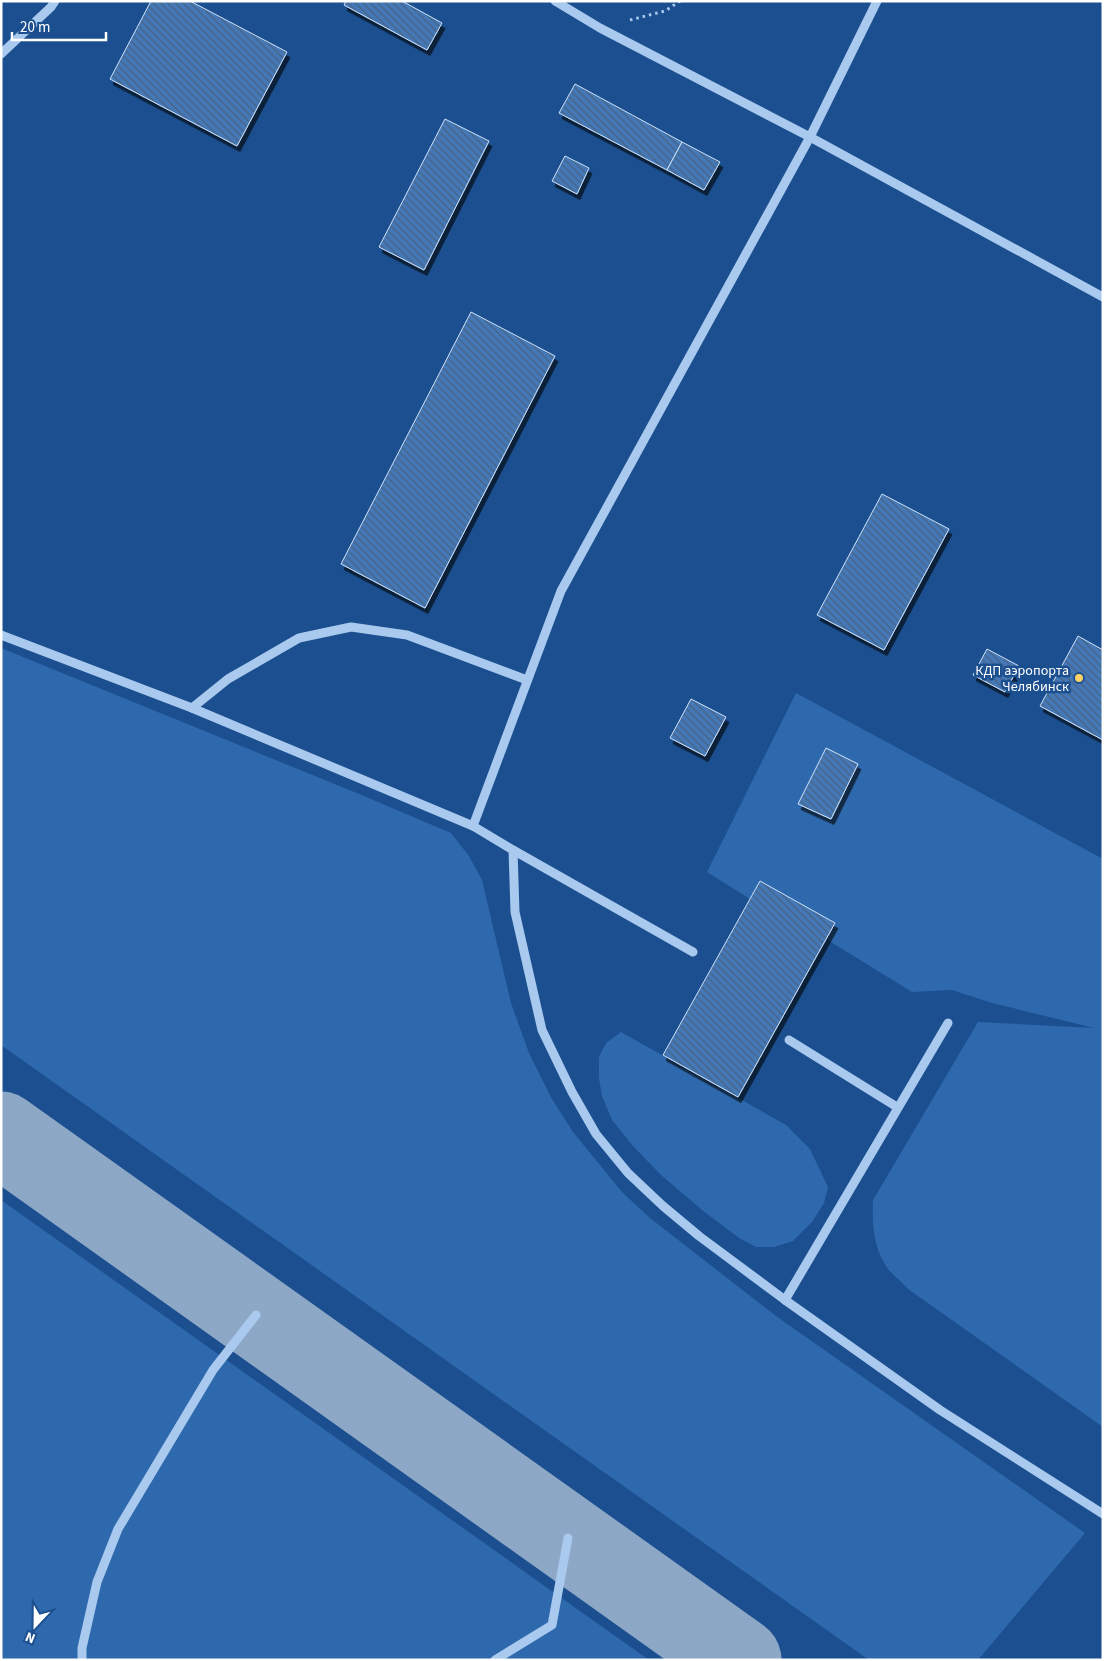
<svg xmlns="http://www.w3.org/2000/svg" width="1104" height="1661" viewBox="0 0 1104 1661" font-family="'Source Sans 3',sans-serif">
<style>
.grass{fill:#2e69ad}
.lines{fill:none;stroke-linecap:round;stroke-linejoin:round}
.taxiway{stroke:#8da7c7;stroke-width:85}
.building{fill:url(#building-back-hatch);stroke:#cfe3fa;filter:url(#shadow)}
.path{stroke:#a9c9ee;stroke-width:3;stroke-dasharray:2.5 4;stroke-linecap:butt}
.minor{stroke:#a9c9ee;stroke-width:9}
.poi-dot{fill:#ffd166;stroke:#1b4f8f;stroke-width:2}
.labels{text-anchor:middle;stroke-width:5;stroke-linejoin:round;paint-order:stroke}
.poi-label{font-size:14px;fill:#fff;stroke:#1b4f8f;text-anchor:end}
</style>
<defs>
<pattern id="building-back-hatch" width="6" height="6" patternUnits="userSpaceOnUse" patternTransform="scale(1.25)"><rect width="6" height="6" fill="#4478b7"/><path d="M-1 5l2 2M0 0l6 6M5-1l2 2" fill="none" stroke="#486282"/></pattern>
<filter id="shadow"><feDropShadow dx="3" dy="5.5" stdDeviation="0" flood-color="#0009"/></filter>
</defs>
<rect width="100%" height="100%" fill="#1b4f8f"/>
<g class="grass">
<polygon points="1,648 364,796 451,833 469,856 482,880 511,1003 529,1053 552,1099 573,1132 622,1192 650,1218 776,1316 1085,1533 978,1660 869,1660 1,1045"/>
<path d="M796,693L1103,859V1427L908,1289C902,1282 894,1276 888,1269C873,1248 872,1224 873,1200L978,1022L1094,1028L992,1003L952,990L912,992L826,939L834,923L760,882L750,899L707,872Z"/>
<polygon points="621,1032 786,1125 810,1149 828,1187 824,1203 812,1222 793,1241 774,1247 756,1247 739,1238 702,1210 661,1175 633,1146 612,1120 602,1096 599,1078 599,1057 606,1043"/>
<polygon points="1,1200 649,1660 1,1660"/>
</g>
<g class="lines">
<polyline class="taxiway" points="1,1134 739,1660"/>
</g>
<g class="building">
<polygon points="151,1 190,1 287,52 237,146 110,79"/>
<polygon points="346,1 402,1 442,23 427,50 344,5"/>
<polygon points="575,84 682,142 667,170 559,113"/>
<polygon points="445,119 489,141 424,270 379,247"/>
<polygon points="682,142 720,162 704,190 667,170"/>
<polygon points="565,156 589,168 577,194 552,181"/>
<polygon points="471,312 555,356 425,608 341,564"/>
<polygon points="882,494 949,529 884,650 817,615"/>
<polygon points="1078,636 1103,650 1103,740 1040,706"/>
<polygon points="987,649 1019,666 1005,692 973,675"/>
<polygon points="691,699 726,717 705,756 670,738"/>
<polygon points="826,748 858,764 831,819 798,804"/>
<polygon points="760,881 835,923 738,1097 663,1055"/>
</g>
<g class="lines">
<polyline class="path" points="630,20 665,11 680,1"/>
<g class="minor">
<polyline points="555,1 600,28 810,137 1103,297"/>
<polyline points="1,54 51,7 55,1"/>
<polyline points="1,635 192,708 473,826 513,850 515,912 542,1030 572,1092 596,1134 628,1173 663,1206 699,1236 785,1300 940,1410 1103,1514"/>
<polyline points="192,708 228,679 299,638 351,627 407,635 527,680"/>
<polyline points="473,826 561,591 810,137 877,1"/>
<polyline points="513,850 693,952"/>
<polyline points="789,1040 897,1107"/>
<polyline points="785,1300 948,1023"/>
<polyline points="82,1660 82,1648 97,1582 118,1529 213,1370 256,1315"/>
<polyline points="495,1660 552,1625 568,1538"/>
</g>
</g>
<circle class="poi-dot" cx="1079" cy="678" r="5"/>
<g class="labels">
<g class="poi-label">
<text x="1069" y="675">КДП аэропорта<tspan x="1069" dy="16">Челябинск</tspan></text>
</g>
</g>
<rect width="1104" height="1661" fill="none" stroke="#ffffff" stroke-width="5"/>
<g transform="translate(35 1626) rotate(202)" stroke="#1b4f8f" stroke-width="4" paint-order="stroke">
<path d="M0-4L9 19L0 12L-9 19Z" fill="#ffffff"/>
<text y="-8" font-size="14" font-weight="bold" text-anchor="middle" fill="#ffffff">N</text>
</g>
<path d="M12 32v8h94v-8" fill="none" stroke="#ffffff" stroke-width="2.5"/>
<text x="20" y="32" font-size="15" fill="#ffffff" stroke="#1b4f8f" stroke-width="4" paint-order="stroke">20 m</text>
</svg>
